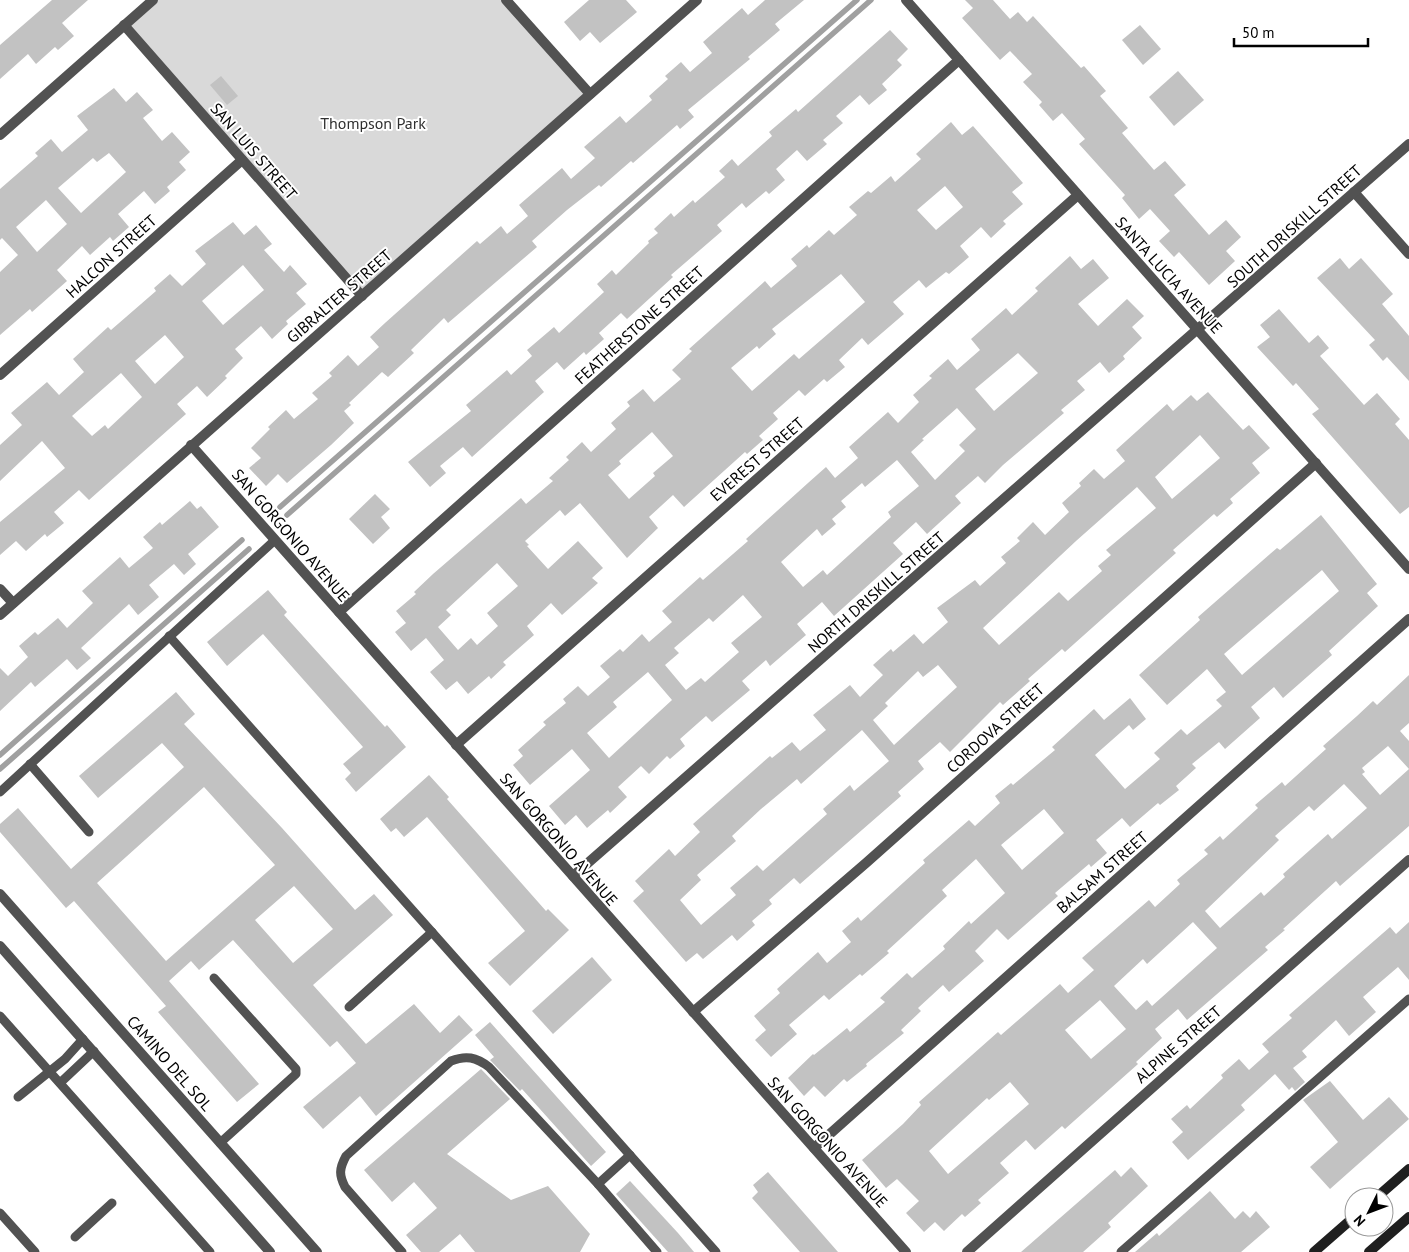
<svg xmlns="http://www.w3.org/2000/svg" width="1409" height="1252" viewBox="0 0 1409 1252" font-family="'PT Sans',sans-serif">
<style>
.green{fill:#d9d9d9}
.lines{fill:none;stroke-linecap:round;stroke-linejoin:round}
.stream{stroke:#a0a0a0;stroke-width:5.5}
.building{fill:#c2c2c2;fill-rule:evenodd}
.service{stroke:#525252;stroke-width:9}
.minor{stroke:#525252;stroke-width:10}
.tertiary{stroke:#525252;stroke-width:10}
.secondary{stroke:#1f1f1f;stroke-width:10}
.labels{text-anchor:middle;stroke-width:4;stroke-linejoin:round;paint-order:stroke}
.park-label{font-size:16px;fill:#303030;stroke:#fff}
.street-label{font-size:16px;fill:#000;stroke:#fff}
</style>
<rect width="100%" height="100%" fill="#fff"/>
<polygon class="green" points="153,0 506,0 590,94 362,296 124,25"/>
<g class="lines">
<g class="stream">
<polyline points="280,507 857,0"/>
<polyline points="287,515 871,0"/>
<polyline points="0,755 242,540"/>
<polyline points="0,769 249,549"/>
</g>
</g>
<g class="building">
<polygon points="52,0 88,0 62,23 74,36 58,50 55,47 36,64 28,54 0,79 0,45"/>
<polygon points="589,0 626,0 637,12 600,43 590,32 580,41 564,22"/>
<polygon points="765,0 804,0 775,24 780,30 748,57 750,59 688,110 694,117 680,129 677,125 633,163 631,161 601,187 599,185 567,210 532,241 537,247 448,323 444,318 411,350 414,353 388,377 382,372 349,403 351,405 344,411 354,423 331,445 287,483 278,474 266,486 249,468 261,458 251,448 270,429 268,427 286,410 294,419 318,399 312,393 332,376 329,373 348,355 358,366 379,347 370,337 385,323 477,241 480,244 501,226 507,234 528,216 519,205 562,168 571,179 595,158 584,147 620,116 626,123 652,100 649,96 668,79 665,76 681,62 690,72 712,53 703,42 742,8 748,15"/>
<polygon points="965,0 993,0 1010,19 1018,12 1027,22 1033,16 1081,68 1084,66 1106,91 1100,96 1128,128 1122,133 1154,170 1165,161 1186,185 1174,195 1209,235 1226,220 1241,237 1226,251 1235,261 1209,285 1179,252 1174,257 1159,241 1170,231 1150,209 1139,219 1122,198 1125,195 1079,144 1085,139 1062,113 1053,121 1039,105 1042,102 1023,82 1032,74 1010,51 1000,60 962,18 973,8"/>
<polygon points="1140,25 1161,49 1143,65 1122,40"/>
<polygon points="890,30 908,49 897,60 902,65 882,84 887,90 869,105 860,95 836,116 843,123 823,140 827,144 807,161 797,150 776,169 785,180 769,194 766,191 746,208 742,203 717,225 722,231 671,275 673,277 627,319 621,313 599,333 604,339 586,355 584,352 564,370 557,362 535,381 544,392 472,457 463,447 440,466 446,473 430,487 408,462 471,411 466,405 507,370 511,375 532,356 527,350 554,327 559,333 604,292 597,284 612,270 616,275 649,243 648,241 658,233 654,229 671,213 674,217 693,200 695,203 725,177 719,171 732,159 738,166 772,136 769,132 796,109 798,112"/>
<polygon points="1178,71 1204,100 1174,126 1149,97"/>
<polygon points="221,76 238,96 227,105 210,85"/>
<path d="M114,88L126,102L137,92L153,110L143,118L162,141L172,132L190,152L179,162L186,170L167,187L170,191L155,204L144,191L118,214L129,227L113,241L110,237L90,255L82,246L57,270L67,281L32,312L30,309L0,335V272L18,255L2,238L0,240V189L38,156L35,153L51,139L62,152L88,130L77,116ZM109,153L126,172L81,213L58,188L93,158L97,162ZM46,200L67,224L37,252L16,227Z"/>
<path d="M951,122L962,135L973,126L1023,183L1012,192L1023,204L1003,221L1006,224L991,238L981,227L960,246L969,257L949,274L946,272L926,288L919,280L893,302L904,314L868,345L862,338L839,360L845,367L827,382L824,379L805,396L799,390L773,413L778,419L759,436L763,440L747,454L745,452L684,507L673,495L649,517L658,528L627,558L580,503L565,516L560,510L525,541L529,545L527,546L548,569L578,541L603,568L592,578L598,583L562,615L551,603L527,626L534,635L503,662L506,665L491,679L489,676L468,694L457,681L446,690L430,672L444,660L426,638L411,651L395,632L406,623L396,611L416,594L414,592L433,574L521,498L526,504L553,481L549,478L569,460L566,457L582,442L591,452L616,429L611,423L630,406L627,402L643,389L654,402L681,379L672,370L692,351L689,349L765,281L771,288L797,266L791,259L807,245L809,248L829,230L834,235L857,215L849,207L868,191L871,193L891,176L895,182L921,159L916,154ZM945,186L963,207L936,230L917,210ZM841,274L865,302L799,359L794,354L752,391L731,368L757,346L759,349L776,334L772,329ZM652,432L673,456L653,473L655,476L629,499L608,475L621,464L619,461ZM497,563L518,586L487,613L498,626L477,645L471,638L458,650L438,627L451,615L446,610Z"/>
<path d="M233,222L244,235L256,225L272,244L264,250L284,272L290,265L307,284L296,293L306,304L286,321L288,324L272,339L261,326L235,349L243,358L225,376L227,378L207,397L197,386L177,404L186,414L89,500L79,490L54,512L64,523L47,537L45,534L26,551L16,541L0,555V522L65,468L42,441L0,481V445L22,425L11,413L47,382L59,395L84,372L73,359L108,327L111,330L156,291L154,288L170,274L182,286L206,264L195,251ZM243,265L264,290L223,325L202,301ZM165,335L184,357L155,384L135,361ZM121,373L142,397L108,429L105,425L92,436L72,416Z"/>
<path d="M1070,256L1081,269L1093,259L1109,278L1078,304L1098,326L1127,299L1144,316L1132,327L1142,338L1123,356L1125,359L1109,373L1100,362L1077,381L1085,390L1061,410L1064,413L1003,465L985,483L978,476L955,496L961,503L927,534L916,522L893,543L903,554L834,616L822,602L797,624L806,635L770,666L766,660L742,681L750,690L712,722L706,716L680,739L685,746L670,759L667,756L649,774L641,766L618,787L627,797L610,813L608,810L587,828L576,815L565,825L549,806L590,770L572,749L530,785L513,765L523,756L518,750L546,725L543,722L566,703L563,699L578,686L588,696L610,677L600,666L620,649L623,652L642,634L649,642L672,622L662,611L700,577L703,580L748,541L746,539L808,483L826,467L835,478L858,458L849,447L888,412L898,423L919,402L913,395L932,378L929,376L948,359L957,370L980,350L971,339L1006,308L1012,315L1038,291L1035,288ZM1018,353L1038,373L994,411L975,389ZM957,408L976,429L959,445L965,451L935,480L911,452L924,440L922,439ZM897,460L919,486L888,512L891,517L827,575L823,570L803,587L781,562L817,529L822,536L836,524L832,519L846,507L841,501L862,483L865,487ZM743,595L762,617L731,643L739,652L705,682L701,678L686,690L665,665L679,653L674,648L709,618L713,622ZM648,672L672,700L609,758L587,733L617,707L613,702Z"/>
<polygon points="1340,258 1349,269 1361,258 1393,294 1382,304 1409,336 1409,381 1387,357 1383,361 1369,345 1375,340 1317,278"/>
<polygon points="1279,309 1309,343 1318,335 1329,348 1320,356 1364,405 1377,393 1400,419 1395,424 1409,440 1409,507 1400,514 1312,414 1319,409 1296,383 1293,386 1257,347 1270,337 1260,325"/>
<path d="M1208,392L1243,430L1249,425L1270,448L1252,463L1260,473L1230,499L1233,503L1217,517L1214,514L1173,550L1176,553L1065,652L1062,649L1028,679L1030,681L1003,705L1000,702L950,752L940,742L918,761L924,769L898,792L901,796L800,884L794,878L769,900L772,904L752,921L755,925L737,941L732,935L703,959L697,953L686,962L633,901L644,891L635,881L669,849L675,856L700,832L693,824L770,756L772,758L792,742L800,751L826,730L813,715L850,685L860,697L883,675L873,665L891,649L893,652L914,634L923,644L948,622L937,608L975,580L980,586L1006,563L1001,557L1020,541L1017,538L1033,522L1045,535L1069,512L1062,503L1081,486L1079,483L1094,469L1104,479L1125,461L1116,450L1167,404L1173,411L1191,395L1197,401ZM1200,435L1220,458L1172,499L1155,477ZM1137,487L1156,508L1106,550L1111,555L1098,566L1102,571L1068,601L1059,592L999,645L983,628L1076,541ZM938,665L957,687L894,745L873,720L888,706L885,703L918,671L923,677ZM862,730L889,761L854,791L850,785L823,809L827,814L763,871L757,865L730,888L736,895L701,925L680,900L701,880L697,875L736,841L732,836L761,809L797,779L801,784Z"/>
<polygon points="375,494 390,509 381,517 390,528 373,544 349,519"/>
<polygon points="190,501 197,509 201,506 219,527 188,554 196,564 184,575 174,564 149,585 159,597 138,615 129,604 81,648 91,658 77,670 67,659 35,687 31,682 0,711 0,668 8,676 28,657 19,646 35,632 38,635 58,618 67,628 93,603 82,591 120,557 129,568 153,548 143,537 160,522 162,525"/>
<path d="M1321,515L1377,584L1367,593L1378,606L1329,651L1332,655L1283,698L1274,687L1251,707L1260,718L1225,749L1219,742L1192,764L1196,768L1176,786L1179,790L1160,805L1158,803L1130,827L1122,818L1096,840L1107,853L1091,867L1089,864L1055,893L1058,896L1008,940L997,929L975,951L984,961L949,992L943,985L918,1008L921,1011L901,1030L904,1033L866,1064L867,1066L847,1082L844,1079L825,1097L814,1086L804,1096L788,1078L813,1054L814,1055L847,1028L850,1032L885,1002L880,998L907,973L912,978L945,949L943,946L969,921L971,924L1005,893L976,859L942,890L947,896L887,951L889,953L862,976L860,974L829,1000L824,995L789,1025L797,1034L771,1057L755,1040L766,1030L754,1016L780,993L777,989L818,952L827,963L851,942L842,931L858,917L861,921L925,863L923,860L969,820L975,826L1000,803L995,796L1011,783L1013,785L1055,750L1052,747L1094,709L1104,720L1130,698L1146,719L1133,730L1129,725L1095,755L1125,789L1160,759L1154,753L1181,729L1187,735L1222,706L1216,700L1226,692L1207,669L1167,705L1139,675L1200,620L1198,617L1277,548L1280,550ZM1322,570L1339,591L1242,675L1224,654ZM1044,809L1064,833L1022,870L1001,845Z"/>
<polygon points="268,590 287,612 284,615 385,727 387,725 406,747 356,792 345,779 351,773 343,764 363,747 263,634 227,666 207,642"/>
<path d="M1409,675V723L1400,731L1409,741V769L1388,746L1362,768L1365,772L1362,774L1380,795L1409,769V826L1340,886L1336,881L1283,929L1285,930L1265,947L1268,950L1187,1020L1178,1009L1155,1029L1162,1038L1136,1062L1138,1064L1065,1129L1062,1126L1035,1150L1026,1140L1000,1163L1009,1173L978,1200L981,1203L965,1217L962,1214L944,1231L935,1222L924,1232L906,1213L919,1201L897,1179L886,1188L862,1160L903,1124L921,1105L919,1102L998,1032L1001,1035L1060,984L1068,993L1094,970L1082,958L1149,900L1155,907L1180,884L1177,880L1208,854L1204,850L1220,836L1223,840L1258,808L1255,805L1282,782L1285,786L1326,749L1323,746L1357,716L1373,701L1377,705ZM1344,784L1367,808L1332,839L1328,834L1283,874L1285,877L1264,896L1261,892L1220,928L1205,911L1279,840L1275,836L1309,806L1314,811ZM1193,922L1217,948L1152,1006L1147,1000L1136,1010L1114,986L1143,959L1147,964ZM1100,1000L1126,1029L1091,1059L1065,1030ZM1010,1082L1029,1104L948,1174L929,1151L987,1098L989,1100Z"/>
<path d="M176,692L195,714L184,724L282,828L355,910L374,894L393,915L313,985L366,1044L414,1004L440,1033L459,1015L473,1030L376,1116L360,1096L323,1129L303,1107L356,1063L337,1041L330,1047L233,940L199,970L191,961L169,981L259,1084L237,1102L158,1012L166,1006L74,901L66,908L0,832V824L18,808L71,869L184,767L162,743L98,798L79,776ZM204,787L275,865L166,961L97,883ZM294,886L333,929L293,963L255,920Z"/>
<polygon points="429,775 449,797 447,799 546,911 548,909 569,930 510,986 488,963 525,931 427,817 404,837 396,828 391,832 380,819"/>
<polygon points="1409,922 1409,980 1398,967 1363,997 1376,1012 1349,1036 1336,1020 1302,1051 1307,1057 1293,1068 1305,1082 1295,1091 1292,1087 1289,1090 1275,1074 1241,1105 1245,1110 1188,1160 1172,1142 1183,1132 1171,1119 1187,1105 1190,1109 1223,1078 1221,1075 1239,1059 1249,1070 1269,1052 1262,1044 1292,1018 1289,1015 1390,927 1396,934"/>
<polygon points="592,957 612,980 553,1034 532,1011"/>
<polygon points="490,1022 606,1152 591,1166 522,1089 520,1091 490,1060 494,1057 475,1035"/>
<polygon points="481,1069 510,1099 447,1154 511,1200 548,1186 590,1234 580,1252 475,1252 460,1234 439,1252 421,1252 406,1235 437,1208 414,1182 392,1202 364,1170"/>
<polygon points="1330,1081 1363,1120 1389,1097 1409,1119 1330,1189 1310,1167 1338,1142 1303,1100"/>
<polygon points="1131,1167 1148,1186 1108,1223 1111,1227 1083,1252 1021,1252 1115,1170 1121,1177"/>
<polygon points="768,1172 838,1252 800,1252 752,1198 758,1192 753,1185"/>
<polygon points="630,1181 678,1233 694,1252 668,1252 616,1194"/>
<polygon points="1210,1191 1235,1219 1243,1211 1250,1218 1256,1211 1270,1227 1241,1252 1135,1252 1157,1233 1159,1236"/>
</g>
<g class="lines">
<g class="service">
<polyline points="169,636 716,1252"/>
<polyline points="30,764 89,832"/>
<polyline points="0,792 275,540"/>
<polyline points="214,978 296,1069 296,1074 220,1143"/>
<polyline points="349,1007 432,932"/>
<polyline points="0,1016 210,1252"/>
<polyline points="60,1083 94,1051"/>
<polyline points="18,1097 65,1059 83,1039"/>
<polyline points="598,1184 630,1155"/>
<polyline points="0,1213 35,1252"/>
<polyline points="75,1237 112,1203"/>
<path d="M402,1252L345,1187C339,1175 339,1169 346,1156L451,1061C466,1055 476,1057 489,1067L598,1184L657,1252"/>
<polyline points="1121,1252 1409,999"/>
</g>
<g class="minor">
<polyline points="506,0 590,94"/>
<polyline points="906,0 1409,569"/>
<polyline points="124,25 362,296"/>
<polyline points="0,135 153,0"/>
<polyline points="1354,192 1409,254"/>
<polyline points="0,375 242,160"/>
<polyline points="191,445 906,1252"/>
<polyline points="0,589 13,603"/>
<polyline points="339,612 959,60"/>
<polyline points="0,615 697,0"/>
<polyline points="456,745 1078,195"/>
<polyline points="573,876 1409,144"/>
<polyline points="693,1012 866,863 1316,463"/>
<polyline points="814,1148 1409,619"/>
<polyline points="967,1252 1409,860"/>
</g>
<g class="tertiary">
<polyline points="0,894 317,1252"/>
<polyline points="0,946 270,1252"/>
</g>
<g class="secondary">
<polyline points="1377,1197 1409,1169"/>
<polyline points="1314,1252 1354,1217"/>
<polyline points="1369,1252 1409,1217"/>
</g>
</g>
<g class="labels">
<g class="park-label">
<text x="373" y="129">Thompson Park</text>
</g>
<g class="street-label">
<text transform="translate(254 151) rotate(49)" y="6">SAN LUIS STREET</text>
<text transform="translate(1294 226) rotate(-42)" y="6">SOUTH DRISKILL STREET</text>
<text transform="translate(111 256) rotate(-42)" y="6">HALCON STREET</text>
<text transform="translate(1169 275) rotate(48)" y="6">SANTA LUCIA AVENUE</text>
<text transform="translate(339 296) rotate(-41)" y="6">GIBRALTER STREET</text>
<text transform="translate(639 325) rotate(-42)" y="6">FEATHERSTONE STREET</text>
<text transform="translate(757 459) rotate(-41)" y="6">EVEREST STREET</text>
<text transform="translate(291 535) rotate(49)" y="6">SAN GORGONIO AVENUE</text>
<text transform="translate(876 592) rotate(-41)" y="6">NORTH DRISKILL STREET</text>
<text transform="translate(995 728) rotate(-42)" y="6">CORDOVA STREET</text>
<text transform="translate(559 839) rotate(49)" y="6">SAN GORGONIO AVENUE</text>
<text transform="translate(1102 872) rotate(-41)" y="6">BALSAM STREET</text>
<text transform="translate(1178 1044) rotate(-41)" y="6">ALPINE STREET</text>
<text transform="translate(170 1063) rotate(49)" y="6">CAMINO DEL SOL</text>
<text transform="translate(828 1142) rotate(48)" y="6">SAN GORGONIO AVENUE</text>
</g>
</g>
<g transform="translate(1369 1212) rotate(228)"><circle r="24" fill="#ffffff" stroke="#999999"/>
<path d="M0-4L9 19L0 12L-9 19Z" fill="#000000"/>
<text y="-8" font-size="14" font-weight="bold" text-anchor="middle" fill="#000000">N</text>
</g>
<path d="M1234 38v8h134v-8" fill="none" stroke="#000000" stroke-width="2.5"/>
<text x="1242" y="38" font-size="15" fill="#000000" stroke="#ffffff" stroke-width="4" paint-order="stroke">50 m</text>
</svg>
